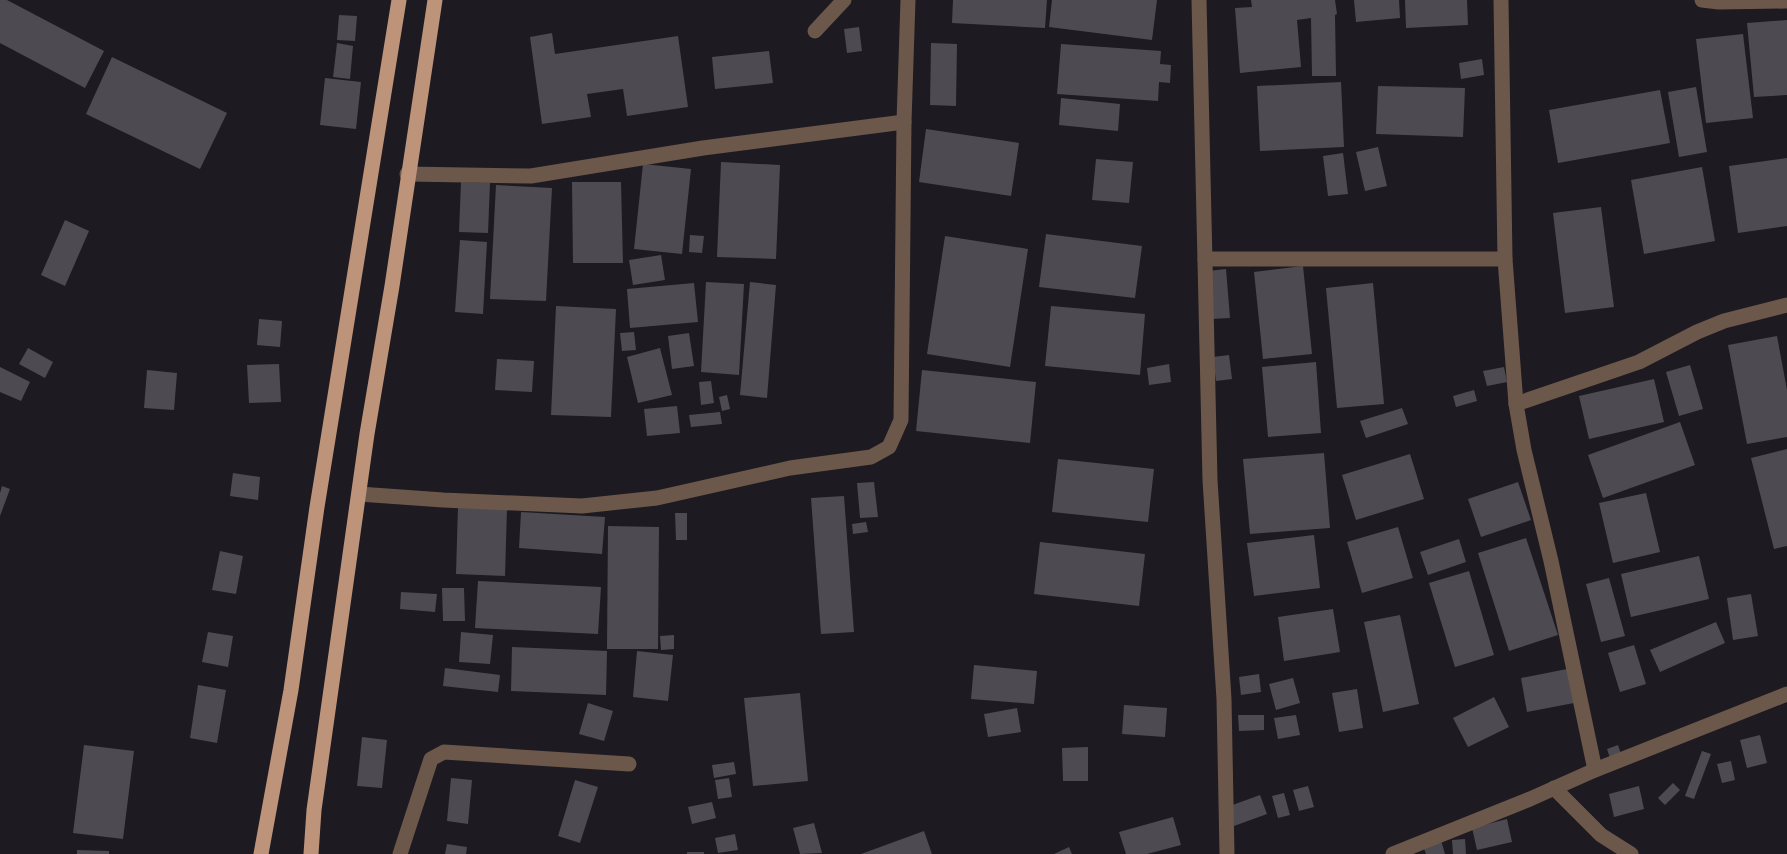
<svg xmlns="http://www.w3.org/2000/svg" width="1787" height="854" viewBox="0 0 1787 854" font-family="'Alegreya Sans',sans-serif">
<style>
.building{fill:#4e4a52}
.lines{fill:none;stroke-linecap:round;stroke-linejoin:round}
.minor{stroke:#6c574b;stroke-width:15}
.major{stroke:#bd947a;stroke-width:15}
</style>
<rect width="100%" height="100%" fill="#1d1a21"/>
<g class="building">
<polygon points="0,0 7,0 104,51 85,88 0,43"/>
<polygon points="953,0 1047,0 1045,28 952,23"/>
<polygon points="1052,0 1157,0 1152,40 1049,27"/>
<polygon points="1251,0 1335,0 1337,14 1335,15 1336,76 1312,76 1311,18 1297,20 1301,67 1240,73 1235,8 1252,7"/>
<polygon points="1354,0 1399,0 1400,18 1356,22"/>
<polygon points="1405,0 1467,0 1468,25 1406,28"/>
<polygon points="339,15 357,16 355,41 337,40"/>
<polygon points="1787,20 1787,95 1754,97 1747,23"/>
<polygon points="859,27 862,51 847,53 844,29"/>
<polygon points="552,33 555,54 678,36 688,107 627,116 623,89 587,94 591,117 542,124 530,37"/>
<polygon points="1743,34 1753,118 1706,123 1696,39"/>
<polygon points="337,43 353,46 350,79 333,77"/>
<polygon points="931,43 957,44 956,106 930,105"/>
<polygon points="1061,44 1161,51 1160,64 1171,65 1170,83 1159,82 1158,101 1057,94"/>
<polygon points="769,51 773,83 715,89 712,57"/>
<polygon points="112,57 227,113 200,169 86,114"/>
<polygon points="1482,59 1484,75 1461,79 1459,63"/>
<polygon points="325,78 361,82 356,129 320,125"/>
<polygon points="1341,82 1344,147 1260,151 1257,86"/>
<polygon points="1378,86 1465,88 1463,137 1376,134"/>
<polygon points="1696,87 1707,152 1679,157 1668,92"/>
<polygon points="1660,90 1670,143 1558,163 1549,110"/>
<polygon points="1061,98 1120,104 1118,131 1059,125"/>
<polygon points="926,129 1019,143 1011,196 919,182"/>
<polygon points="1378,147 1387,186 1365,191 1356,152"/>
<polygon points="1343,153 1348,194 1328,196 1323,156"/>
<polygon points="1787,158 1787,226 1738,233 1729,166"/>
<polygon points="1096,159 1133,162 1129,203 1092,200"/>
<polygon points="721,162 780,165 776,259 717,257"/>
<polygon points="643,164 691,169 682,254 634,249"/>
<polygon points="1702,167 1715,241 1644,254 1631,180"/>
<polygon points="461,182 490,183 488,233 459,232"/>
<polygon points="572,182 621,182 623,263 573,263"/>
<polygon points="496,185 552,188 546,301 490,299"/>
<polygon points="1601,207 1614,307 1565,313 1553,213"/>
<polygon points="65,220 89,231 65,286 41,275"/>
<polygon points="1046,234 1142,246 1135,298 1039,287"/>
<polygon points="690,235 704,236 702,253 689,252"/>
<polygon points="945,236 1028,249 1010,367 927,354"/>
<polygon points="460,240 487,242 483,314 455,312"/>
<polygon points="661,255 665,280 633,285 629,260"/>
<polygon points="1303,266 1312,354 1263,359 1254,272"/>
<polygon points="1226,269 1230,318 1211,319 1208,271"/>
<polygon points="706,282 744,284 739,375 701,372"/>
<polygon points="750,282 776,285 767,398 740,395"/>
<polygon points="694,283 698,322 630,328 627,289"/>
<polygon points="1373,283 1384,404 1337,408 1326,288"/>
<polygon points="556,306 616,309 611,417 551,415"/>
<polygon points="1051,306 1145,314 1140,375 1045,366"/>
<polygon points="259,319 282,321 280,347 257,345"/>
<polygon points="634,332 636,350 622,351 620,333"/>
<polygon points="689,333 694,366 672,369 668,336"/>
<polygon points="1777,336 1787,390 1787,437 1747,444 1728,345"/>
<polygon points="28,348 53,362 45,378 19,364"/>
<polygon points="660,348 672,395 638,403 627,357"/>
<polygon points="1229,355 1232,379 1216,381 1213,357"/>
<polygon points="497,359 534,361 532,392 495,390"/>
<polygon points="1316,362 1321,433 1268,437 1262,367"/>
<polygon points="279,364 281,402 249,403 247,365"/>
<polygon points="1169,364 1171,382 1149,385 1147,368"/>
<polygon points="1690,365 1703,409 1679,416 1666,372"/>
<polygon points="0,367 30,382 21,401 0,392"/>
<polygon points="1504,367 1507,382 1487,386 1483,371"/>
<polygon points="147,370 177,373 174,410 144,408"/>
<polygon points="922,370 1036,382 1030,443 916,431"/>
<polygon points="1654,379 1664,422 1589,439 1579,396"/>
<polygon points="711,381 714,403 701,405 699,382"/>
<polygon points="1474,390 1477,401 1456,407 1453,396"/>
<polygon points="727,395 730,409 722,411 719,397"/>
<polygon points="677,406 680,433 647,436 644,409"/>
<polygon points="1402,408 1408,424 1366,438 1360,421"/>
<polygon points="720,412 722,424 691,427 689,415"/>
<polygon points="1680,422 1695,465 1603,498 1588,455"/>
<polygon points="1787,449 1787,546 1774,549 1751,458"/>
<polygon points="1324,453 1330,528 1250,534 1243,459"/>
<polygon points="1410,454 1424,499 1356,520 1342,475"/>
<polygon points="1058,459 1154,469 1148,522 1052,512"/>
<polygon points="233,473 260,477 258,500 230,496"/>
<polygon points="874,482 878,517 860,518 857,483"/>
<polygon points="1518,482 1531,520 1481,537 1468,499"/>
<polygon points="2,486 10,489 0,516 0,493"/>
<polygon points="1646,493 1660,552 1613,563 1599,503"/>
<polygon points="844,496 854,632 821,634 811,498"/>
<polygon points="458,506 507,508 505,576 456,574"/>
<polygon points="521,512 605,517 602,554 519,548"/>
<polygon points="675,513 687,513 687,540 676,540"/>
<polygon points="866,522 868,532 853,534 852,524"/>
<polygon points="608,526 659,527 658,649 607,649"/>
<polygon points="1398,527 1413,578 1362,593 1347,542"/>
<polygon points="1314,535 1320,588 1254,596 1247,543"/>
<polygon points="1526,538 1558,635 1509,651 1478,553"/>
<polygon points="1459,539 1466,562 1428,575 1420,552"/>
<polygon points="1040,542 1145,554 1139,606 1034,594"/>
<polygon points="220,551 243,556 236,594 212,590"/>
<polygon points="1699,556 1709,599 1631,617 1621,574"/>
<polygon points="1469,571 1494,655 1455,667 1429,583"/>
<polygon points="1609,578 1625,636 1601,642 1586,584"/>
<polygon points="478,581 601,587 598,634 475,628"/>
<polygon points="442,588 464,588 465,621 443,621"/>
<polygon points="401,592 437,594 435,612 400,609"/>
<polygon points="1751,594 1758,636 1733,640 1727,598"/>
<polygon points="1333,609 1340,652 1284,661 1278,617"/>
<polygon points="1400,615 1419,704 1383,712 1364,622"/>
<polygon points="1716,622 1725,643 1660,672 1650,650"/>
<polygon points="208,632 233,636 228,667 202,662"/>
<polygon points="461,632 493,635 490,664 459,662"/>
<polygon points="674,635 674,649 661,650 660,636"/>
<polygon points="1634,645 1646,684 1620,692 1608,653"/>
<polygon points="512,647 607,651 606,695 511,691"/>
<polygon points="637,651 673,655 668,701 633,697"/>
<polygon points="974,665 1037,671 1034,704 971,699"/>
<polygon points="445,668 500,675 498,692 443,686"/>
<polygon points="1567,669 1574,703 1527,712 1521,678"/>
<polygon points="1259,674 1261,692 1241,695 1239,677"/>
<polygon points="1293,678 1300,703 1276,710 1269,684"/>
<polygon points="198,685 226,690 217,743 190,738"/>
<polygon points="1357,689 1363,728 1339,732 1332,693"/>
<polygon points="800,693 808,781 753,786 744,698"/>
<polygon points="1494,697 1509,727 1468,747 1453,718"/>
<polygon points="588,703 613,711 604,741 579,734"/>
<polygon points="1124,705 1167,708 1165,737 1122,734"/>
<polygon points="1017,708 1021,732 988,737 984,714"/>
<polygon points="1238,715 1264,715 1264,730 1239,731"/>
<polygon points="1296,715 1300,735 1278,739 1274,718"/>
<polygon points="1760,735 1767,763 1747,768 1740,740"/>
<polygon points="362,737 387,740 382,788 357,786"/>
<polygon points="84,745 134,751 123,839 73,833"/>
<polygon points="1618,745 1621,754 1610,758 1607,749"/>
<polygon points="1088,747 1088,781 1063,781 1062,748"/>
<polygon points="1702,751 1711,754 1694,799 1685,796"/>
<polygon points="1731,761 1735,780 1722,783 1717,764"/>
<polygon points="734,762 736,774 714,778 712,765"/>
<polygon points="451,778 472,780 468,824 447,821"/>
<polygon points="729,778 732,797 718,799 715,780"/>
<polygon points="575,780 598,787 580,843 558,836"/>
<polygon points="1673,783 1680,790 1665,805 1658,798"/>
<polygon points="1308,786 1314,807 1299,811 1293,790"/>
<polygon points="1639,786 1644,809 1614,817 1609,794"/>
<polygon points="1284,793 1290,815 1278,818 1272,796"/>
<polygon points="1260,795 1267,814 1234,826 1227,807"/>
<polygon points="712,802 716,818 692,824 688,807"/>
<polygon points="1173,817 1181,845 1147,854 1126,854 1119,832"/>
<polygon points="1507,819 1512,842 1477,850 1472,828"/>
<polygon points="814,823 822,853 800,854 793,828"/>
<polygon points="924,831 932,854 861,854"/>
<polygon points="735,834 738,850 718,853 715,838"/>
<polygon points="1465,839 1466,854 1453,854 1452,840"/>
<polygon points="1441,840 1445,854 1426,854 1423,846"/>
<polygon points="447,844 467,847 466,854 445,854"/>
<polygon points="1069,847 1072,854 1054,854"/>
<polygon points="77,850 109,851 109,854 77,854"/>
<rect x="687" y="852" width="17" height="2"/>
</g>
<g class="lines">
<g class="minor">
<polyline points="1199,0 1210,480 1224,699 1227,854"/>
<polyline points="1501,0 1505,259 1516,404 1524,450 1551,561 1595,770"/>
<polyline points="1702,0 1719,2 1787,1"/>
<polyline points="815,31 844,0"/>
<polyline points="407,174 531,176 703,148 904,122"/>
<polyline points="1205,259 1505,259"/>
<polyline points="1516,404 1639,362 1697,332 1724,321 1787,305"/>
<polyline points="359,494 443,500 582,506 657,498 790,468 871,457 889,447 901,420 904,122 908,0"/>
<polyline points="1554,788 1601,835 1631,854"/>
<polyline points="400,854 431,759 444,752 629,764"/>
<polyline points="1393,854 1530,799 1595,770 1787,694"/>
</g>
<g class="major">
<polyline points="261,854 291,690 317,507 399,0"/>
<polyline points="311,854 314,810 367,434 392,286 435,0"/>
</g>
</g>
</svg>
